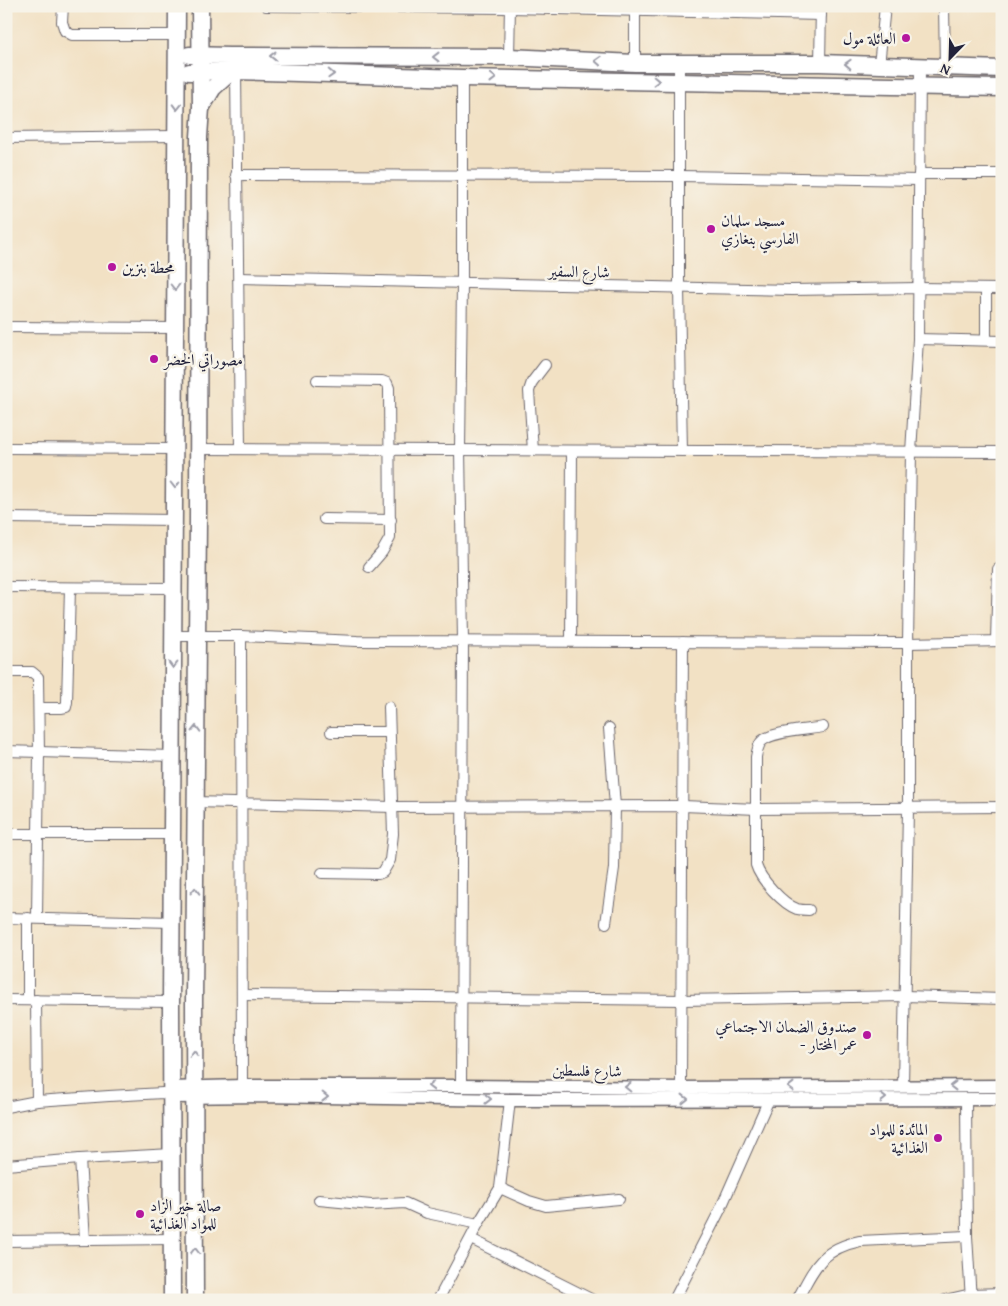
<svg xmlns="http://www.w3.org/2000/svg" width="1008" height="1306" viewBox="0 0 1008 1306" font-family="'Gentium Book Plus',Amiri,serif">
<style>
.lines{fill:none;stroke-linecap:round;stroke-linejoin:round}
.minor-casing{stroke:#6b656b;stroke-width:12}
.tertiary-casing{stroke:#6b656b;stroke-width:15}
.primary-casing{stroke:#6b656b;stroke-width:19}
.minor{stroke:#fff;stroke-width:10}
.tertiary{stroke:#fff;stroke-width:12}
.primary{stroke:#fff;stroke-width:16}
.oneway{stroke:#9c9ca7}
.poi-dot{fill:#b5179e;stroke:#f7f3e8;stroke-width:2}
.labels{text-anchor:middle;stroke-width:5;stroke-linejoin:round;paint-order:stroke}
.poi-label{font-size:16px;fill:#22223b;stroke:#f7f3e8;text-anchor:start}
.street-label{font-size:16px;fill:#22223b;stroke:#f7f3e8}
</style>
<rect width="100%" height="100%" fill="#f7f3e8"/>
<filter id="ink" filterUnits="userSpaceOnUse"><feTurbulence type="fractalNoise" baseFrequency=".02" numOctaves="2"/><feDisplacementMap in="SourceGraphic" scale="10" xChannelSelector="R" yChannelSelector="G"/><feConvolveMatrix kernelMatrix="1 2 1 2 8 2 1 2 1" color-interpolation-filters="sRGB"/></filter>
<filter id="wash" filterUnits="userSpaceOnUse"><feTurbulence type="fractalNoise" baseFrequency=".0096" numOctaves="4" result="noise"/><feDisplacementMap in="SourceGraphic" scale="20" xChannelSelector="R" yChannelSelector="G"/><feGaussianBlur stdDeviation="1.12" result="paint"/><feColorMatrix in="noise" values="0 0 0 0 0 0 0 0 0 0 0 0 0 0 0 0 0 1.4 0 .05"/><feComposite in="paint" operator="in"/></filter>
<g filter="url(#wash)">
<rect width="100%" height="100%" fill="#f2e1c4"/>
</g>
<g filter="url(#ink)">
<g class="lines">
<g class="minor-casing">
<g id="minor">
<polyline points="63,6 62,22 65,31 72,35 177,35"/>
<polyline points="266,6 510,8 821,15"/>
<polyline points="635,6 635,63"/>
<polyline points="944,6 945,67"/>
<polyline points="509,57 510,6"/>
<polyline points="679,63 679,288 682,451"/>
<polyline points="820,63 821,6"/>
<polyline points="879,66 885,6"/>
<path d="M236,71C237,197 239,323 240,449"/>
<polyline points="6,138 175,136"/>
<polyline points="919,174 1002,174"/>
<polyline points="236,175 680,176 919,180"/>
<polyline points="239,278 792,290 918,288 1002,289"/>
<polyline points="986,289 986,339"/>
<polyline points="6,327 175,328"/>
<polyline points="918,339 1002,341"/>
<polyline points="317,380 382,381 387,383 389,388 390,538 382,552 369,567"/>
<polyline points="6,448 175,449"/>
<polyline points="198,449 1002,452"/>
<polyline points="533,451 529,391 532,382 545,365"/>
<polyline points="6,518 175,520"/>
<polyline points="324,519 391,520"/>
<polyline points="6,587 173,588"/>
<polyline points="173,636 241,636 357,641 908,643 1002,641"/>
<polyline points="241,636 242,1086"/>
<polyline points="571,641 572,451"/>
<polyline points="996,641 998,569"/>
<polyline points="6,672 32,672 38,677 39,753 37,918"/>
<polyline points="39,708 61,708 66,707 67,702 70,588"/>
<polyline points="331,732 389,732"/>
<polyline points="6,751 172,756"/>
<polyline points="195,802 393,807 683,806 757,809 1002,807"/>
<polyline points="6,834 173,834"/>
<polyline points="322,873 378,874 383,872 390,860 393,834 389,707"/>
<path d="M809,910C805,910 801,910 797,909C783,904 760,879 756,865V757C757,751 758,746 761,742C771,731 809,730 823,727"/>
<polyline points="6,918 172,922"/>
<polyline points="606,923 614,868 615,806 609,728"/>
<polyline points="242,995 682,1000 905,996 1002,999"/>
<polyline points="6,1000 171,1002"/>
<polyline points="28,1000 28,918"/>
<polyline points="36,1000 37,1101"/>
<polyline points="461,1086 463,641 460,449 462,284 462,78"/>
<polyline points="903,1086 908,809 908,643 911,452 918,339 920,67"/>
<polyline points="681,1088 683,642"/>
<polyline points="966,1099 967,1236 971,1300"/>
<polyline points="6,1107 37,1101 109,1096 163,1093 172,1097"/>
<polyline points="80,1159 85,1240"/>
<polyline points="6,1165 80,1159 172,1154"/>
<polyline points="500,1188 529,1201 546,1206 619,1199"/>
<polyline points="319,1200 371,1205 405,1203 427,1213 478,1224"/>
<polyline points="471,1239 593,1300"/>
<polyline points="6,1241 172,1239"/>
<polyline points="438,1300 478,1224 500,1188 510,1100"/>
<polyline points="674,1300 720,1210 769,1099"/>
<path d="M797,1300C814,1268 821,1249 860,1241L967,1236"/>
<polyline points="945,1300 971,1294 1002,1293"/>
</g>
</g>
<g class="tertiary-casing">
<g id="tertiary">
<polyline points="171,1088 242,1086 461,1086 681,1088 1002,1086"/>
<polyline points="172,1097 262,1096 510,1100 1002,1099"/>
</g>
</g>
<g class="primary-casing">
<g id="primary">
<polyline points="189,55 229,56 509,57 635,63 820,63 1002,69"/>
<polyline points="189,72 236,71 462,78 1002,88"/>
<polyline points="201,108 213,88 232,71"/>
<polyline points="172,1300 171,1002 177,6"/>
<polyline points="195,1300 194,1002 198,520 199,137 201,108 200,6"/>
</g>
</g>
<use href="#minor" class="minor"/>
<use href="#tertiary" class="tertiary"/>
<use href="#primary" class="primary"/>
</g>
<defs><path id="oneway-chevron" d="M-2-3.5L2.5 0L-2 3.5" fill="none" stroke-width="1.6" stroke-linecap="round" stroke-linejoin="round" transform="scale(1.25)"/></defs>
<g class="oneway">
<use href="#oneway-chevron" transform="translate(273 56) rotate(-180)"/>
<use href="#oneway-chevron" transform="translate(436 57) rotate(-180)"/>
<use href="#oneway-chevron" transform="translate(598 61) rotate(-177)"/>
<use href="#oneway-chevron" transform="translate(848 64) rotate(-178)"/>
<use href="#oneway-chevron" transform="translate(331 74) rotate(2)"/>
<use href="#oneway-chevron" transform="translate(493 78) rotate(1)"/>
<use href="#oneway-chevron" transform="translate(656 81) rotate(2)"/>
<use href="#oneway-chevron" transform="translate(177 107) rotate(91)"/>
<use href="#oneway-chevron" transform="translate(175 287) rotate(90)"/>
<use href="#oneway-chevron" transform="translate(175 485) rotate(90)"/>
<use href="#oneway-chevron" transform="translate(173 665) rotate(91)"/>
<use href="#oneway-chevron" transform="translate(196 729) rotate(-89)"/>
<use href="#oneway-chevron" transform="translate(195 891) rotate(-89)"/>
<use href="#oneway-chevron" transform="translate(194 1054) rotate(-91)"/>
<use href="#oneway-chevron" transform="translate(431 1086) rotate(180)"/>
<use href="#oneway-chevron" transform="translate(953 1086) rotate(-180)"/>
<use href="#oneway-chevron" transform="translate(628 1087) rotate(-179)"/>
<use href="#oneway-chevron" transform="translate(791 1087) rotate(180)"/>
<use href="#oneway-chevron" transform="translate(325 1097) rotate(1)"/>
<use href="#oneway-chevron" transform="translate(883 1098)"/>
<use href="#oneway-chevron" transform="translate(488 1099) rotate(1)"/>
<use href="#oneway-chevron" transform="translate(685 1099)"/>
<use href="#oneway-chevron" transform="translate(195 1251) rotate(-90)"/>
</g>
</g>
<g class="poi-dot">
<circle cx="906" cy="38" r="5"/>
<circle cx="711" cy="229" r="5"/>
<circle cx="112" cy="267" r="5"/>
<circle cx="154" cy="359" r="5"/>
<circle cx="867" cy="1035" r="5"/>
<circle cx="938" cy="1138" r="5"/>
<circle cx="140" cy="1214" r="5"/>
</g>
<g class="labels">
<g class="poi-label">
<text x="896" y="44" text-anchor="end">العائلة مول</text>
<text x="721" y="226">مسجد سلمان<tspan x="721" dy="18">الفارسي بنغازي</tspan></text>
<text x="122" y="273">محطة بنزين</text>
<text x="164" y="365">مصوراتي الخضر</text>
<text x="857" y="1032" text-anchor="end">صندوق الضمان الاجتماعي<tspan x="857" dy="18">- عمر المختار</tspan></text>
<text x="928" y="1135" text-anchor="end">المائدة للمواد<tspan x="928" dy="18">الغذائية</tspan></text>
<text x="150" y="1211">صالة خير الزاد<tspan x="150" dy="18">للمواد الغذائية</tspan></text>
</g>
<g class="street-label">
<text transform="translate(579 271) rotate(1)" y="6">شارع السفير</text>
<text transform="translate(587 1070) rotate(1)" y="6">شارع فلسطين</text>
</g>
</g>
<rect width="1008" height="1306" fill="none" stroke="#f7f3e8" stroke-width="25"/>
<g transform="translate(950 58) rotate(203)" stroke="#f7f3e8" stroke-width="4" paint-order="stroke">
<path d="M0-4L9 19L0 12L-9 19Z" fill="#22223b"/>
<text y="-8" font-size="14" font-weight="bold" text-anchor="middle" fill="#22223b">N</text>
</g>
</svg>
